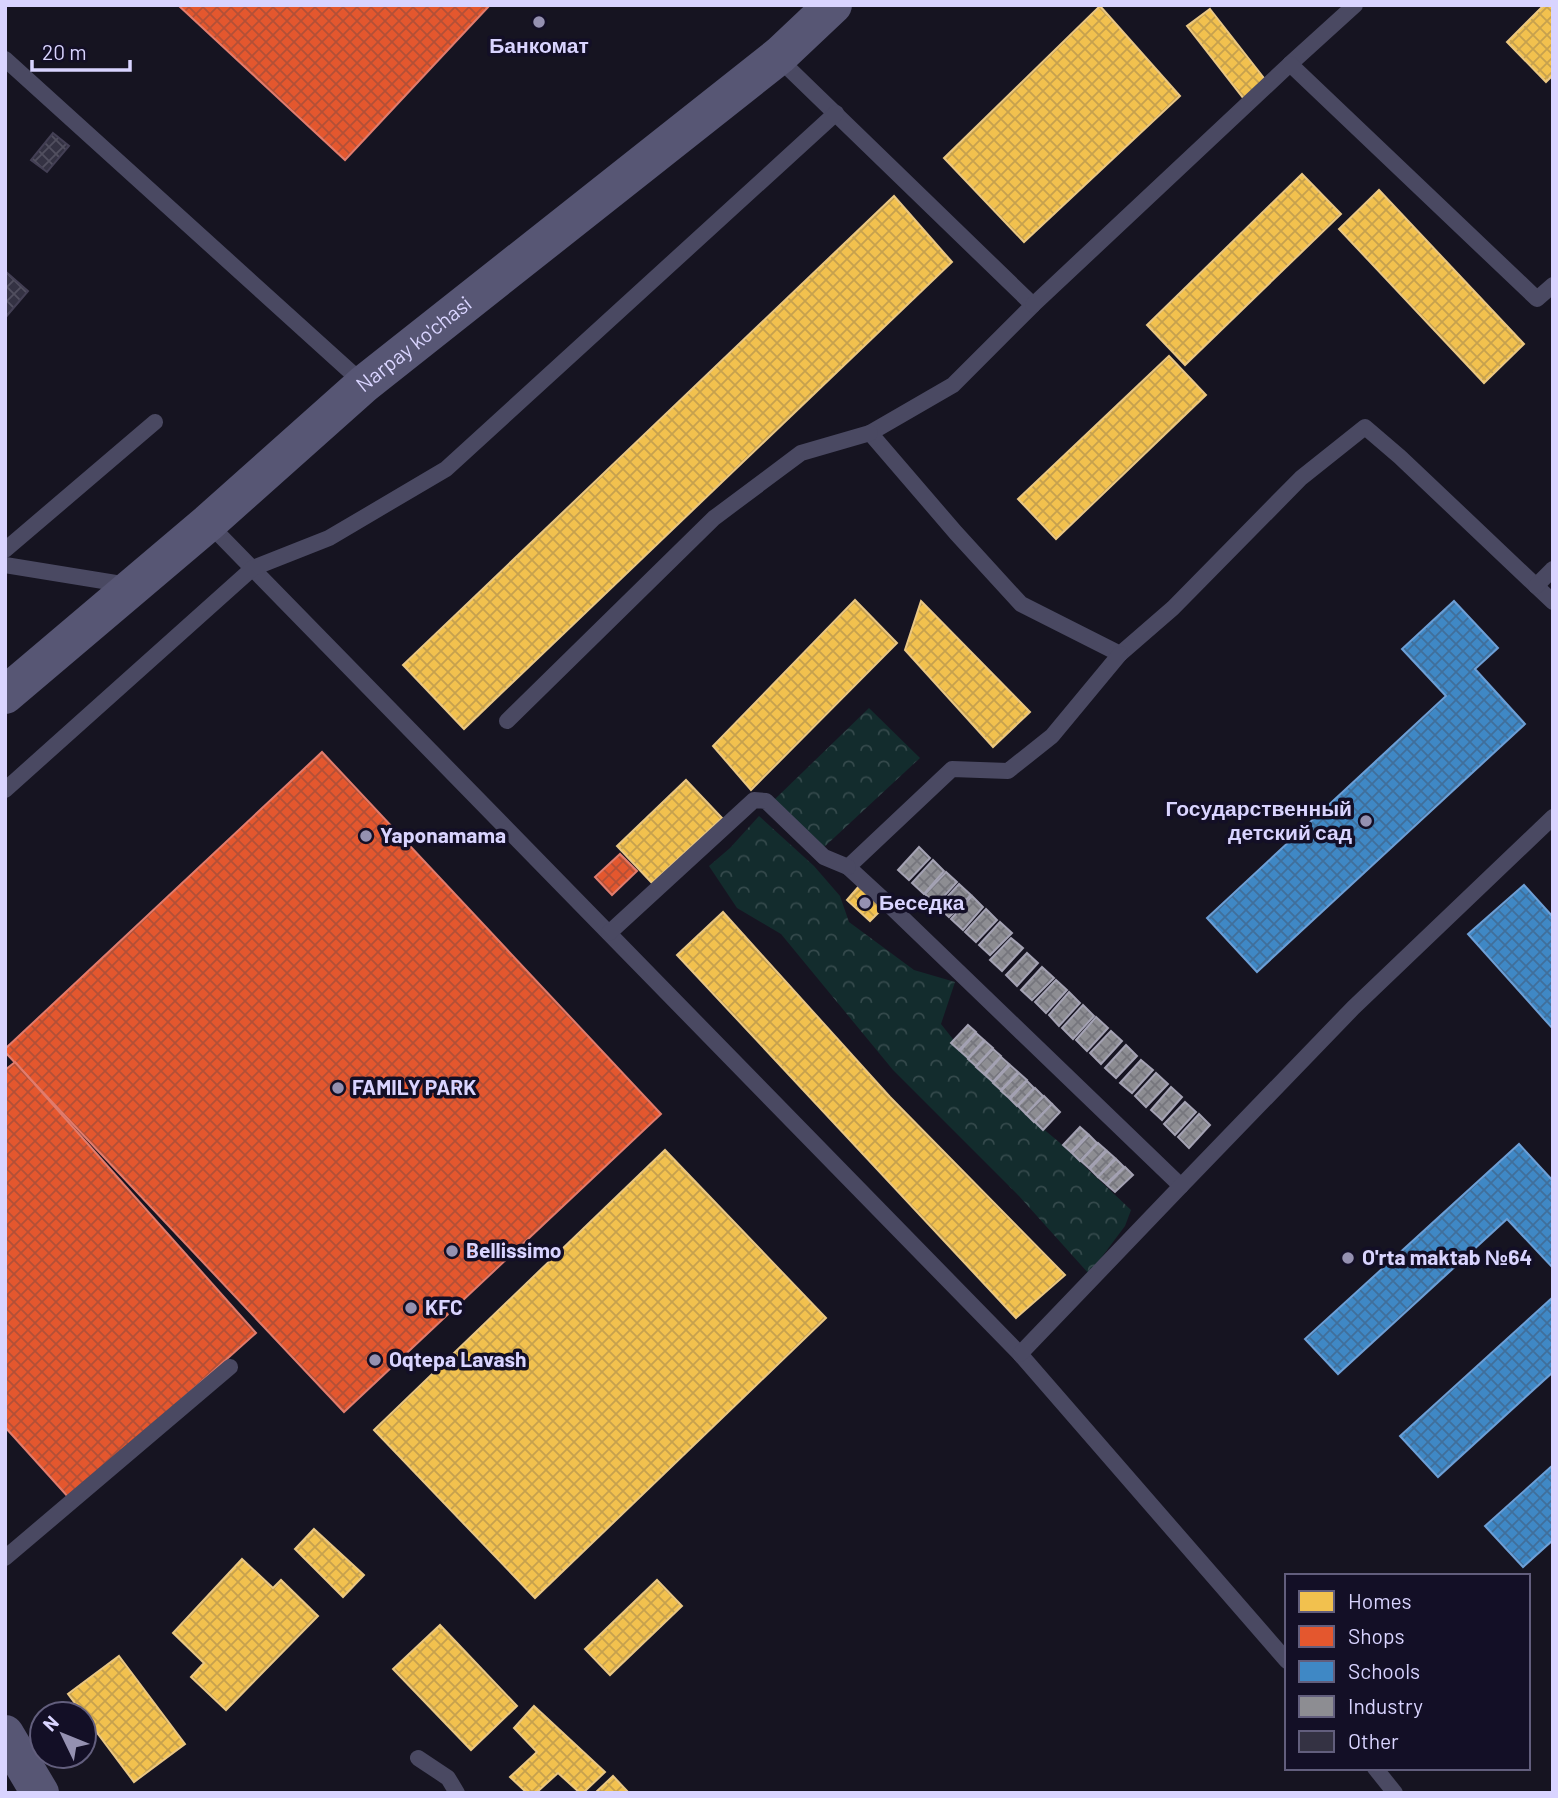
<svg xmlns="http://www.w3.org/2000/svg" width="1558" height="1798" viewBox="0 0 1558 1798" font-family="Barlow,sans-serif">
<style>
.forest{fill:url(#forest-crowns)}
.homes{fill:url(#homes-cross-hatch);stroke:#eac783;stroke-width:2}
.shops{fill:url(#shops-cross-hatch);stroke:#e17c6d;stroke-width:2}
.schools{fill:url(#schools-cross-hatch);stroke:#6d9fd6;stroke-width:2}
.industry{fill:url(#industry-cross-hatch);stroke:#a4a2b3;stroke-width:2}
.building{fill:url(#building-cross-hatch);stroke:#433f54;stroke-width:2}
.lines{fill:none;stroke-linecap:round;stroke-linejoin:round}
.service{stroke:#4a4962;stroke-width:16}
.secondary{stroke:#575674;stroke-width:38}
.poi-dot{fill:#9591b1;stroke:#130f26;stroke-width:2.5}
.labels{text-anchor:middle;stroke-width:7;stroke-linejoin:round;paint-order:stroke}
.poi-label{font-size:21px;font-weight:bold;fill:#d9d4ff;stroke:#130f26;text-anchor:start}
.street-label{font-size:21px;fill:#d9d4ff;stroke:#130f26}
</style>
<defs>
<pattern id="forest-crowns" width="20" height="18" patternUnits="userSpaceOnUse" patternTransform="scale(1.75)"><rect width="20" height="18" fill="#132c2d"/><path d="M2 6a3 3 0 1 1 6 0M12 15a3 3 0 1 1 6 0" fill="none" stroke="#354a4c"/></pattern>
<pattern id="homes-cross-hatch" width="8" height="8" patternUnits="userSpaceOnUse" patternTransform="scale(1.75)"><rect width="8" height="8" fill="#f2c14e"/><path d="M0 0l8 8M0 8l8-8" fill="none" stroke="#c6a14e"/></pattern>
<pattern id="shops-cross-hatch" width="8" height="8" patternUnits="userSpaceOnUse" patternTransform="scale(1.75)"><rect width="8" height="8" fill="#e4572e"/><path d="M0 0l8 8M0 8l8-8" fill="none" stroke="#b35037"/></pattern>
<pattern id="schools-cross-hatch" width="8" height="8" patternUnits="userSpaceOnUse" patternTransform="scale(1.75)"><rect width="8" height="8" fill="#3f88c5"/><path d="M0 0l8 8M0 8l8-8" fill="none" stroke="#406f9b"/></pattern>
<pattern id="industry-cross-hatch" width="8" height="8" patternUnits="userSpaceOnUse" patternTransform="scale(1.75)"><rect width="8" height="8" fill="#8d8d92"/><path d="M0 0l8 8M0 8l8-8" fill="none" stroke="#76767d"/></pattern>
<pattern id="building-cross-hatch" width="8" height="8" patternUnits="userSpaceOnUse" patternTransform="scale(1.75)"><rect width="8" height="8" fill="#343243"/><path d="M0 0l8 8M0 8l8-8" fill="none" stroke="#514f5f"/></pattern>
</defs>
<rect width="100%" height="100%" fill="#161421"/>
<g class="forest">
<polygon points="869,708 920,758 822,849 774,800"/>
<polygon points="759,816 814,866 840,896 849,922 914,970 955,982 941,1024 967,1057 1017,1107 1059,1142 1131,1210 1125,1226 1089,1274 1019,1196 893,1070 781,934 737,908 709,866 730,848"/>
</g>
<g class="homes">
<polygon points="1544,5 1553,5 1553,75 1546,82 1507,42"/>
<polygon points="1100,6 1180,96 1024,242 944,158"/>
<polygon points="1210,9 1267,82 1244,99 1187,26"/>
<polygon points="1302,174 1341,214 1185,365 1147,325"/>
<polygon points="1379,190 1524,344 1484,383 1339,229"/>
<polygon points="894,196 952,262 464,729 403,665"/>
<polygon points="1169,356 1206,395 1056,539 1018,499"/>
<polygon points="855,600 897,643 751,790 713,746"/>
<polygon points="921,601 1030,712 993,747 905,650"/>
<polygon points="686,780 722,818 652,883 617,846"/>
<polygon points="860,885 884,907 870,921 847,900"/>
<polygon points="723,912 890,1097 1065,1275 1016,1318 677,955"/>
<polygon points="665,1150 826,1318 535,1598 374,1430"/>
<polygon points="314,1529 364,1575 343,1597 295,1549"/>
<polygon points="242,1559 273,1588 281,1580 318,1616 226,1710 191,1677 204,1663 173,1633"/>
<polygon points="657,1580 682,1606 610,1675 585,1649"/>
<polygon points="440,1625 517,1706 471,1750 393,1669"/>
<polygon points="119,1656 185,1744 134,1782 68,1694"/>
<polygon points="534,1706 605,1772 583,1793 580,1793 558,1773 536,1793 527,1793 510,1777 537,1752 514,1728"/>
<polygon points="613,1776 629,1793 595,1793"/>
</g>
<g class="shops">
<polygon points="178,5 490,5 345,160"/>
<polygon points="322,752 661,1114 344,1412 5,1052 5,1049"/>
<polygon points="620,854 637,871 612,895 595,877"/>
<polygon points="15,1062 256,1333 70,1499 5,1427 5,1070"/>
</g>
<g class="schools">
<polygon points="1454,601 1498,648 1475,669 1525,724 1257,972 1207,918 1446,696 1402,649"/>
<polygon points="1524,885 1553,917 1553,1029 1468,934"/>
<polygon points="1519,1144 1553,1181 1553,1268 1507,1219 1338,1374 1305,1339"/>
<polygon points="1553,1297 1553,1372 1438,1477 1400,1436"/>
<polygon points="1553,1465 1553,1540 1523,1567 1485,1526"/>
</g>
<g class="industry">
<polygon points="919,847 930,858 909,880 898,870"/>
<polygon points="933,860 944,871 924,894 912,883"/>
<polygon points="946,872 957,882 936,905 925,894"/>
<polygon points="959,884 971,895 949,917 938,907"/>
<polygon points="972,896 983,907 963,930 951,919"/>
<polygon points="986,909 997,920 976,942 965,932"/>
<polygon points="1000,922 1012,933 990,955 979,945"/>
<polygon points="1011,938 1023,948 1002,971 990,960"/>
<polygon points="1027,953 1038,963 1017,986 1006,975"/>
<polygon points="1042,967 1054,978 1032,1000 1021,990"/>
<polygon points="1056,980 1067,990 1046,1013 1035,1002"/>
<polygon points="1069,992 1080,1003 1059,1026 1049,1015"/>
<polygon points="1083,1005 1094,1016 1073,1039 1062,1028"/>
<polygon points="1096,1017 1108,1028 1087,1051 1076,1040"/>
<polygon points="968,1025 976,1032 959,1050 951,1043"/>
<polygon points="1111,1031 1122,1041 1101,1064 1090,1053"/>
<polygon points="976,1033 984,1040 968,1058 960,1051"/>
<polygon points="985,1041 993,1048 976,1066 968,1059"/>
<polygon points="1126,1045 1137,1056 1116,1078 1105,1068"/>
<polygon points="993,1049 1001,1056 984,1074 976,1067"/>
<polygon points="1001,1057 1009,1064 993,1082 985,1075"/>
<polygon points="1141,1060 1153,1070 1132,1093 1120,1083"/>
<polygon points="1010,1065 1018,1072 1001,1090 993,1083"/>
<polygon points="1019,1073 1027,1080 1009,1098 1001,1091"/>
<polygon points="1156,1073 1168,1084 1146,1107 1135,1096"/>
<polygon points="1027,1081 1034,1088 1017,1106 1010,1099"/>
<polygon points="1171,1087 1182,1097 1162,1120 1151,1110"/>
<polygon points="1035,1088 1043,1096 1026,1114 1018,1106"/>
<polygon points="1044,1096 1052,1104 1034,1122 1026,1114"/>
<polygon points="1185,1102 1196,1112 1175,1135 1164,1124"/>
<polygon points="1052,1104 1060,1112 1043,1130 1035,1122"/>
<polygon points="1199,1114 1210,1125 1189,1148 1178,1137"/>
<polygon points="1080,1127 1088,1134 1071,1152 1063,1145"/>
<polygon points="1089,1135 1097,1143 1080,1161 1072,1153"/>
<polygon points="1098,1143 1106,1150 1089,1168 1081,1161"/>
<polygon points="1107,1151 1115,1158 1098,1177 1090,1169"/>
<polygon points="1116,1159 1124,1167 1106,1184 1098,1177"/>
<polygon points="1125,1167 1133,1175 1115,1192 1107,1185"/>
</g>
<g class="building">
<polygon points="53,133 69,146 47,172 31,160"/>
<polygon points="5,271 28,291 5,318"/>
</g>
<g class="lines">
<g class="service">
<polyline points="777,57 1033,305 953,385 870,433 956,533 1021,604 1120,654 1173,608 1301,478 1365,427 1400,457 1553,602"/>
<polyline points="5,59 364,384"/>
<polyline points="1290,64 1355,5"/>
<polyline points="1033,305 1290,64 1537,299 1553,285"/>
<polyline points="208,523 1020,1354 1287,1661"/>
<polyline points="5,550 155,422"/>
<polyline points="5,565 128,585"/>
<polyline points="1536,586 1553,569"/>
<polyline points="1120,654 1052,736 1008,771 952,769 848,867 885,901 1181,1186"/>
<polyline points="507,721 714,518 801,453 870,433"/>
<polyline points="5,790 253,568 329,538 446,469 836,113"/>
<polyline points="609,933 754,800 766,801 824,857 848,867"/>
<polyline points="1020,1354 1181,1186 1353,1008 1553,817"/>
<polyline points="5,1558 230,1367"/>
<polyline points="418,1758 448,1778 457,1793"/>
<polyline points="1375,1768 1395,1793"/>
</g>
<g class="secondary">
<path id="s1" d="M5,695L208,523L364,384L780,55L833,5"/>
<polyline points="5,1734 40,1793"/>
</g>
</g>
<g class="poi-dot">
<circle cx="539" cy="22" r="7"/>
<circle cx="1366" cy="821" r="7"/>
<circle cx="366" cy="836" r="7"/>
<circle cx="865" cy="903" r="7"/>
<circle cx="338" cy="1088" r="7"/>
<circle cx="452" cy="1251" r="7"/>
<circle cx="1348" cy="1258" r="7"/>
<circle cx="411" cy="1308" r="7"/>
<circle cx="375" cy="1360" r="7"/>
</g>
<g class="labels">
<g class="poi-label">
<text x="539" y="53" text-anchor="middle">Банкомат</text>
<text x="1352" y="816" text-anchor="end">Государственный<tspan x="1352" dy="24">детский сад</tspan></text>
<text x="380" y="843">Yaponamama</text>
<text x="879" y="910">Беседка</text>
<text x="352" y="1095">FAMILY PARK</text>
<text x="466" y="1258">Bellissimo</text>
<text x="1362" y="1265">O'rta maktab №64</text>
<text x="425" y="1315">KFC</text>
<text x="389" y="1367">Oqtepa Lavash</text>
</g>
<g class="street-label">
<text dy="7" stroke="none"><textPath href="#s1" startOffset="539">Narpay ko'chasi</textPath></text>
</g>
</g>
<rect width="1558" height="1798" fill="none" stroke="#d9d4ff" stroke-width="14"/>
<rect x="1285" y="1574" width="245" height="196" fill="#130f26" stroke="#625e7d" stroke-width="2"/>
<rect x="1299" y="1591" width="35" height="21" fill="#f2c14e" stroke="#625e7d" stroke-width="2"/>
<text x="1348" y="1609" font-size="21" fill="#d9d4ff">Homes</text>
<rect x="1299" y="1626" width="35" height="21" fill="#e4572e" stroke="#625e7d" stroke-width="2"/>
<text x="1348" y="1644" font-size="21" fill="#d9d4ff">Shops</text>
<rect x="1299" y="1661" width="35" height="21" fill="#3f88c5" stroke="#625e7d" stroke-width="2"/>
<text x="1348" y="1679" font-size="21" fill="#d9d4ff">Schools</text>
<rect x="1299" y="1696" width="35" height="21" fill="#8d8d92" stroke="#625e7d" stroke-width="2"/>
<text x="1348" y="1714" font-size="21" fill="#d9d4ff">Industry</text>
<rect x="1299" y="1731" width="35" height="21" fill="#343243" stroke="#625e7d" stroke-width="2"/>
<text x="1348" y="1749" font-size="21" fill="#d9d4ff">Other</text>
<g transform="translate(63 1735) rotate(313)"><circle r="33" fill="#130f26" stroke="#625e7d" stroke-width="2"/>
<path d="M0-5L12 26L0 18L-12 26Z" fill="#9591b1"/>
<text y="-10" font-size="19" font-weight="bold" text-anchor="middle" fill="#d9d4ff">N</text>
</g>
<path d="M32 60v10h98v-10" fill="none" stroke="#d9d4ff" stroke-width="3.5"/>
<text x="42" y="60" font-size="21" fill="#d9d4ff" stroke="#130f26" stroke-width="5" paint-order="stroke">20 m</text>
</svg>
